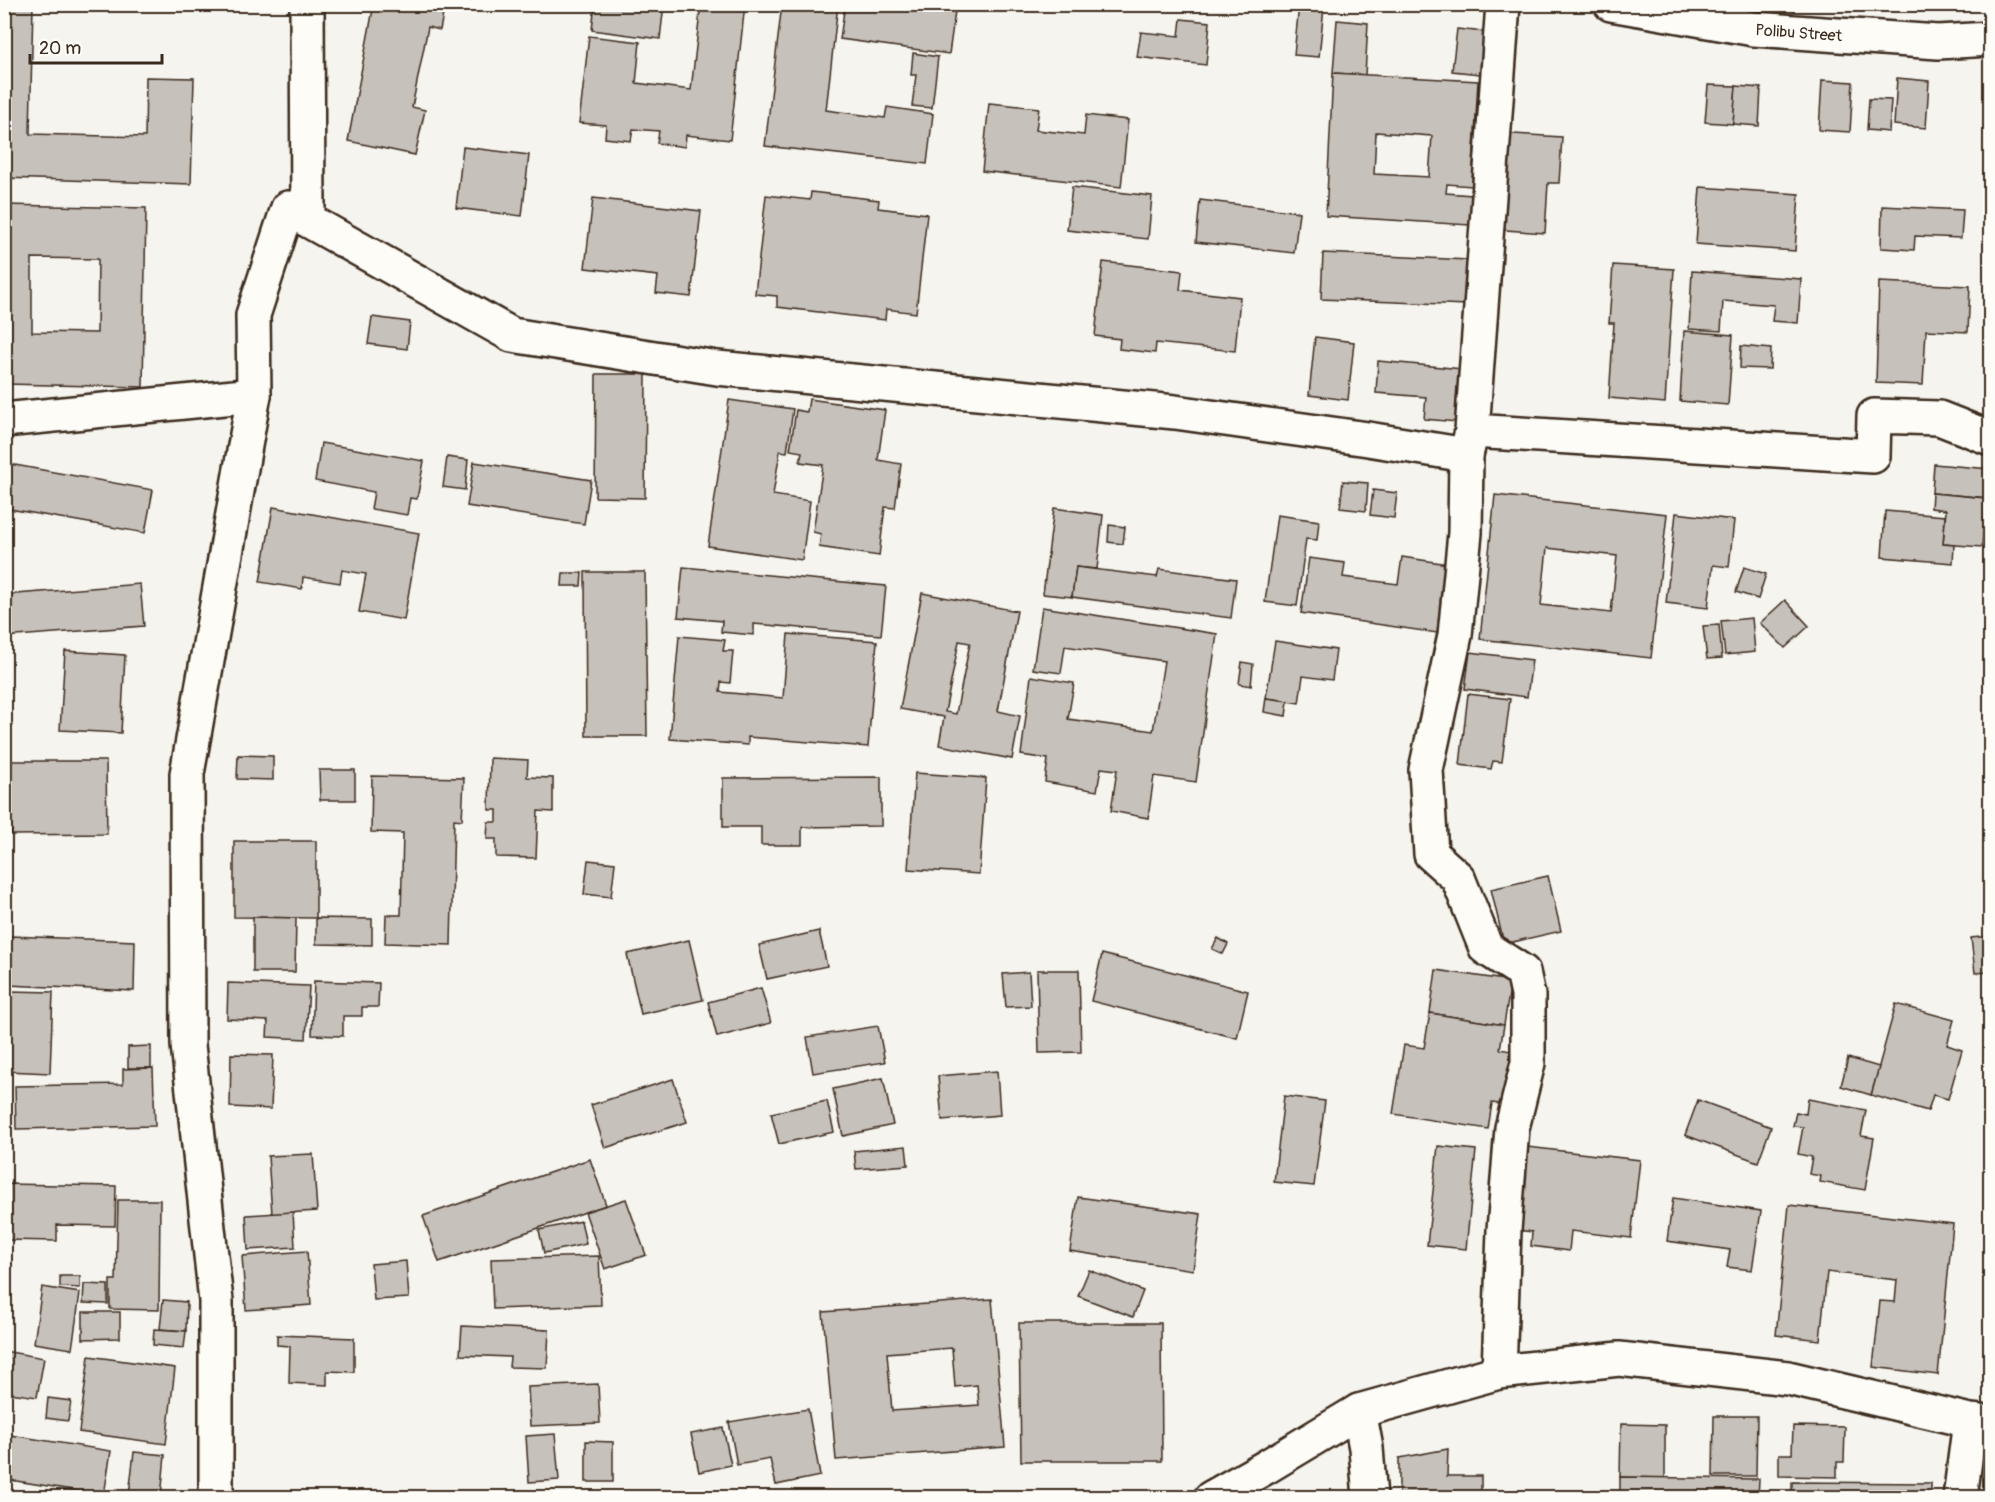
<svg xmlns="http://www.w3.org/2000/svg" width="1995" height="1502" viewBox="0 0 1995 1502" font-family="Pangolin,sans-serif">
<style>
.building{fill:#c7c1bb;stroke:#3b2a1e;stroke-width:1.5;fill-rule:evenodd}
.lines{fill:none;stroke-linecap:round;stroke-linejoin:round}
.street-casing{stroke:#3b2a1e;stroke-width:38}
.street{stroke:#fdfcf7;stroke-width:33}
.labels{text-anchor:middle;stroke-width:6;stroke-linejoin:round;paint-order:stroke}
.street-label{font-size:16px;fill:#3b2a1e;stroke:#fdfcf7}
</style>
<rect width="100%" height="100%" fill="#f5f4ee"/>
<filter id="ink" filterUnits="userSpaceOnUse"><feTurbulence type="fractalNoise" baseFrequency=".0167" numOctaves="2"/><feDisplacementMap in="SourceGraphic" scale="12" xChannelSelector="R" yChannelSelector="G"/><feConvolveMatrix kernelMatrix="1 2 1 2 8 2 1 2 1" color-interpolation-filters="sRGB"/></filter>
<g filter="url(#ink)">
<g class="building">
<polygon points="4,4 33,4 30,134 145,137 146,77 194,78 191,184 4,178"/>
<polygon points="374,4 445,4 440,30 428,27 412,107 425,110 415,155 348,141"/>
<polygon points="595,4 664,4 660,39 592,30"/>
<polygon points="701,4 745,4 730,140 686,135 685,147 657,143 659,131 633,129 631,141 605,138 606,125 579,123 589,36 640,42 636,83 691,90"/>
<polygon points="782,4 838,4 826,110 885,118 887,107 933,114 927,164 765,146"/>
<polygon points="845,4 956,4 949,54 840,39"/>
<polygon points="1299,4 1324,7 1319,57 1294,55"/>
<polygon points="1181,19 1210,22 1206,65 1137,57 1141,32 1179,36"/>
<polygon points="1337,20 1368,23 1365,75 1333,73"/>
<polygon points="1457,29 1484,32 1480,74 1452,71"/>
<polygon points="913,53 938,57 932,108 912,106 916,75 911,75"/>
<path d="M1333,73L1478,81L1472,186L1447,184L1446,193L1472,195L1470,225L1326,216ZM1376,132L1432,136L1429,177L1374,174Z"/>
<polygon points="1897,78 1929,81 1926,128 1894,125"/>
<polygon points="1822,80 1853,82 1850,132 1819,130"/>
<polygon points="1708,85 1736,86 1733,124 1705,122"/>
<polygon points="1736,86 1761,88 1759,126 1733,124"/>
<polygon points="1869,99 1891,100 1889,132 1867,130"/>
<polygon points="989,103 1039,108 1036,130 1084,135 1086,115 1128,120 1121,187 982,171"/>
<polygon points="1499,133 1562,137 1559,183 1548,183 1545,233 1492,229"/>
<polygon points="463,147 529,155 522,216 456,208"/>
<polygon points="1072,187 1152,196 1148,239 1067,230"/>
<polygon points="1700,187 1799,194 1795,251 1696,244"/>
<polygon points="811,192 879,200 878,208 927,214 916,313 886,309 885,320 777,307 777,296 755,294 766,195 810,200"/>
<polygon points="593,198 701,211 691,297 656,293 658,276 585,268"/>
<polygon points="1200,200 1299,212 1294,253 1196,242"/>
<path d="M4,205L146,208L143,387L4,384ZM32,258L98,259L97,333L32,332Z"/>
<polygon points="1882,206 1963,210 1961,238 1915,236 1914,250 1881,248"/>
<polygon points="1323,253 1468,260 1467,305 1321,299"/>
<polygon points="1103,262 1182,271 1180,290 1240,297 1235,351 1156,343 1155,353 1119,349 1120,339 1095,336"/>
<polygon points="1613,265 1674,269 1665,403 1609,398 1614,323 1609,323"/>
<polygon points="1692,271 1801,279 1798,323 1772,321 1774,305 1723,301 1721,331 1689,329"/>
<polygon points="1879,282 1970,286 1968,332 1926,330 1923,385 1876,383"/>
<polygon points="372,317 410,322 407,349 368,344"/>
<polygon points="1684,331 1733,335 1728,405 1680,401"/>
<polygon points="1315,337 1354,342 1348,400 1309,395"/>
<polygon points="1741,346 1771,349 1770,369 1740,368"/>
<polygon points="1378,361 1462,369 1457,422 1424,419 1426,397 1376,393"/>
<polygon points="596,374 646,374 645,498 595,497"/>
<polygon points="809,399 885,410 878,460 901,464 895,508 885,507 879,556 819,547 821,534 813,532 823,465 800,462 802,452 790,450 796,410 807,412"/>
<polygon points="729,400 793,409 787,452 780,451 773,495 810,501 802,560 708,546"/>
<polygon points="321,443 424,461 417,499 410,498 407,515 371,509 374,492 315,481"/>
<polygon points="447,457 468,460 465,490 443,487"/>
<polygon points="474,462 591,480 584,524 467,506"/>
<polygon points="4,463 153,490 145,533 4,508"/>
<polygon points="1934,464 1990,469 1990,498 1932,493"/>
<polygon points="1343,481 1368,483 1366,511 1340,508"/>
<polygon points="1373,490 1397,493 1394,518 1370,515"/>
<polygon points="1932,493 1986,498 1982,547 1943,544 1946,510 1931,508"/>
<path d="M1495,495L1667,514L1651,658L1480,639ZM1547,548L1617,556L1611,613L1541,605Z"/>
<polygon points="273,507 419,533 404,620 359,612 366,574 342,570 340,583 303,577 302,589 260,582"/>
<polygon points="1054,508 1103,515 1097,569 1076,567 1072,597 1043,594"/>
<polygon points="1885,511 1945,516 1943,544 1954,545 1953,563 1882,557"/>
<polygon points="1676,513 1734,520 1729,567 1713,565 1708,608 1666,603"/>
<polygon points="1277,515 1319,521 1317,540 1306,539 1297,606 1265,602"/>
<polygon points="1109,525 1125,527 1123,544 1108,542"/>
<polygon points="1402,557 1454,565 1444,634 1301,613 1309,558 1345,563 1343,577 1398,584"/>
<polygon points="683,567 886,586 881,635 754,624 754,635 721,632 722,621 678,617"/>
<polygon points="1076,567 1157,577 1159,569 1236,579 1231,618 1072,597"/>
<polygon points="1744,567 1766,574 1758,599 1736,592"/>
<polygon points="585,572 645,572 647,736 586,736"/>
<polygon points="563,573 582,573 581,586 562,586"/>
<polygon points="140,584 144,626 4,637 4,595"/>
<path d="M922,593L1017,611L998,711L1020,716L1012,759L939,745L944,717L900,709ZM959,641L970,643L956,714L945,712Z"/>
<polygon points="1785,600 1809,626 1785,648 1760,623"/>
<polygon points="1042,607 1217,634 1196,782 1154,776 1148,818 1111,811 1117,770 1101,768 1097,791 1045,782 1048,759 1021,755 1031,676 1074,683 1068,719 1153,731 1164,661 1065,646 1061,673 1033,669"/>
<polygon points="1752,618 1755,652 1725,655 1721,621"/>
<polygon points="1719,625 1722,658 1707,659 1703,626"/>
<polygon points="788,634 877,641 868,747 748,737 748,745 670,739 679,636 725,640 723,651 733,651 730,683 721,682 720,692 783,698"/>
<polygon points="1275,641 1336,650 1332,680 1303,676 1299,703 1266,698"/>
<polygon points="65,651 125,655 121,733 60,730"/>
<polygon points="1470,652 1532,660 1527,697 1465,689"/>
<polygon points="1242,662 1253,664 1251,686 1239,684"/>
<polygon points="1468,694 1510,699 1502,762 1493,761 1491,769 1460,765"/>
<polygon points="1266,698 1288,701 1286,716 1264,712"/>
<polygon points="238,755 273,756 273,780 237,779"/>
<polygon points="490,758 528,760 527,777 553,778 553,812 538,811 536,858 496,857 496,839 487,839 488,822 497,822 497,810 489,810"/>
<polygon points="10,761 106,761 107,834 11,835"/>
<polygon points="319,770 355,770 355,800 320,800"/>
<polygon points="915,773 986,778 979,874 908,869"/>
<polygon points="372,776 464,778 462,820 454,819 451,945 385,943 386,915 401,915 403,833 371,832"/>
<polygon points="881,777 881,826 802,827 802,845 761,845 761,827 723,827 723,778"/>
<polygon points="234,841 316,841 316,918 234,917"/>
<polygon points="588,860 615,863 611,897 584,894"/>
<polygon points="1548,876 1561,931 1504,944 1491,889"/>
<polygon points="253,917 296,918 295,972 253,972"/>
<polygon points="316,918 372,919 372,945 316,944"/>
<polygon points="819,931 827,966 767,979 759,945"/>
<polygon points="10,936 135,941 134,991 8,985"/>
<polygon points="1990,936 1990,972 1975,973 1971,938"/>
<polygon points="1218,938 1228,944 1223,954 1212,949"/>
<polygon points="689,940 703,1000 641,1014 627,954"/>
<polygon points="1102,954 1248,991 1237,1038 1091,1001"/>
<polygon points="1037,970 1079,970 1081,1052 1039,1053"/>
<polygon points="1436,970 1511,981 1504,1025 1430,1013"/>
<polygon points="1029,972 1031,1006 1006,1007 1003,974"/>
<polygon points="314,981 379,983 378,1007 362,1007 362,1016 343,1016 343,1036 312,1035"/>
<polygon points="228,983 309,986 306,1039 267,1037 268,1021 227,1019"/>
<polygon points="761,988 771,1023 717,1037 708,1002"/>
<polygon points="9,991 53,992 50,1073 6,1071 4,1030 7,1030"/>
<polygon points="1896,1004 1954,1020 1947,1045 1962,1050 1948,1099 1933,1095 1928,1111 1871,1095"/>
<polygon points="1430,1013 1504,1025 1500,1049 1516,1052 1508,1105 1492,1103 1488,1129 1393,1114 1404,1045 1424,1048"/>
<polygon points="878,1026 885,1062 813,1073 807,1037"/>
<polygon points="151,1046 151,1068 128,1068 128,1047"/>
<polygon points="231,1054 273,1055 271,1109 230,1107"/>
<polygon points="1848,1058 1879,1067 1871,1095 1841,1086"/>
<polygon points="153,1068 155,1126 16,1129 15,1086 123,1084 123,1069"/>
<polygon points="997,1071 1000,1115 942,1120 938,1076"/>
<polygon points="883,1078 893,1125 843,1136 833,1089"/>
<polygon points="673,1079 687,1122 605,1148 591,1105"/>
<polygon points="1284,1096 1325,1101 1314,1186 1274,1182"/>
<polygon points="1808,1099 1866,1110 1861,1136 1874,1138 1865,1190 1820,1182 1821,1176 1809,1174 1812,1157 1798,1154 1803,1127 1793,1126 1796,1112 1806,1114"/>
<polygon points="1698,1100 1771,1127 1758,1162 1685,1135"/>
<polygon points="827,1101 834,1132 779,1144 771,1113"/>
<polygon points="906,1146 908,1165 856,1169 854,1151"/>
<polygon points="1438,1146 1476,1150 1466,1249 1427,1245"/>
<polygon points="1527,1147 1640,1160 1631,1238 1571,1231 1569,1251 1531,1246 1532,1232 1517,1230"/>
<polygon points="313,1154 317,1211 272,1214 268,1156"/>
<polygon points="590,1159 606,1205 439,1262 423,1216"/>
<polygon points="5,1184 116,1186 115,1226 57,1225 57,1241 4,1240"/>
<polygon points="1078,1197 1201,1214 1193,1270 1070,1251"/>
<polygon points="1673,1198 1761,1211 1752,1270 1727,1267 1730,1250 1667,1241"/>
<polygon points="626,1199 646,1255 605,1269 585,1212"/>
<polygon points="118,1200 160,1200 159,1310 110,1309 110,1280 116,1280"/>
<polygon points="1789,1205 1953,1224 1938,1375 1873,1367 1880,1301 1895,1302 1897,1280 1827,1272 1820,1340 1776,1335"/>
<polygon points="293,1212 295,1247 248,1250 246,1215"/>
<polygon points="581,1221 586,1244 544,1253 539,1230"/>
<polygon points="307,1251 311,1305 246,1310 242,1256"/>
<polygon points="599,1256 601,1305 493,1309 491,1259"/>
<polygon points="406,1261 409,1298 374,1300 371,1264"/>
<polygon points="1089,1270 1143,1291 1133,1317 1078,1296"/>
<polygon points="60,1276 80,1276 80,1288 60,1287"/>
<polygon points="84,1284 108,1285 108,1304 83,1303"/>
<polygon points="42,1287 80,1293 72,1349 34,1343"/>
<path d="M992,1299L1005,1447L836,1460L823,1312ZM952,1348L955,1387L977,1385L979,1405L892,1411L887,1353Z"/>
<polygon points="163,1300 187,1302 186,1331 160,1329"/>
<polygon points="83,1312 120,1312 120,1338 83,1339"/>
<polygon points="1019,1323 1161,1323 1162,1461 1021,1461"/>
<polygon points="462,1326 549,1330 547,1368 509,1367 510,1357 460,1355"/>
<polygon points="154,1329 186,1331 184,1348 153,1345"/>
<polygon points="277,1335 354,1338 354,1372 327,1371 327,1385 289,1383 290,1346 277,1345"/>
<polygon points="4,1351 44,1358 37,1397 4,1392"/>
<polygon points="89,1356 175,1368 166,1444 79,1432"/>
<polygon points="598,1384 600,1423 530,1426 528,1387"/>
<polygon points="48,1398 71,1401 68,1421 46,1418"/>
<polygon points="808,1409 820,1476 776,1485 770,1459 737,1465 729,1422"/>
<polygon points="1714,1416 1757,1416 1756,1476 1713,1476"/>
<polygon points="1621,1424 1665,1425 1665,1478 1620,1477"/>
<polygon points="1793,1426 1845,1427 1844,1462 1837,1462 1837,1477 1779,1476 1779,1454 1792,1454"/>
<polygon points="723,1428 731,1465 699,1472 691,1434"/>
<polygon points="4,1434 111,1451 104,1495 4,1479"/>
<polygon points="555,1434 559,1480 529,1482 526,1436"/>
<polygon points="586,1441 613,1442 613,1482 586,1482"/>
<polygon points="1448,1449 1447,1476 1481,1476 1481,1498 1399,1498 1399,1458"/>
<polygon points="134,1452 165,1455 161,1498 129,1495"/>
<polygon points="1620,1477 1759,1479 1758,1498 1620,1498"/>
<polygon points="1792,1482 1931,1483 1931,1498 1792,1498"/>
<polygon points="380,1494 406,1496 406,1498 380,1498"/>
<polygon points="413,1494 436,1496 436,1498 413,1498"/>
</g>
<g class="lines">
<g class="street-casing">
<g id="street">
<path id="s1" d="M1611,4L1754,29L1938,42L1990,39"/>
<polyline points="288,209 512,335 717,368 1175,412 1368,439 1466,455"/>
<polyline points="4,420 254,395"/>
<polyline points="1472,431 1873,456 1874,416 1939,418 1990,438"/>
<polyline points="1499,1372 1504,1230 1512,1128 1528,1063 1528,995 1523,972 1486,948 1458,878 1431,854 1426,770 1455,635 1465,533 1466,455 1472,431 1503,4"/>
<polyline points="1359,1411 1366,1448 1370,1498"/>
<polyline points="216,1498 216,1301 188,1045 187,774 254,395 253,315 288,208 308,219 307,4"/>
<polyline points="1211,1498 1266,1467 1359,1411 1499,1372 1619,1359 1788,1378 1970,1421 1990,1423"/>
<polyline points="1960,1498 1970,1421"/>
</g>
</g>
<use href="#street" class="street"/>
</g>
</g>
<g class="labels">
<g class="street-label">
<text dy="6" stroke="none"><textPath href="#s1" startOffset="190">Polibu Street</textPath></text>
</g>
</g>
<rect width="1995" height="1502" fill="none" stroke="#fdfcf7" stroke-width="24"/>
<rect x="12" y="12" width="1971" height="1478" fill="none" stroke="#3b2a1e" stroke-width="2" filter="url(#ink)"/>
<path d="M30 54v9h132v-9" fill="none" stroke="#3b2a1e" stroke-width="3"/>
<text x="39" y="54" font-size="18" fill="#3b2a1e" stroke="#fdfcf7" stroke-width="4.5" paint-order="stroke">20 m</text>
</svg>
